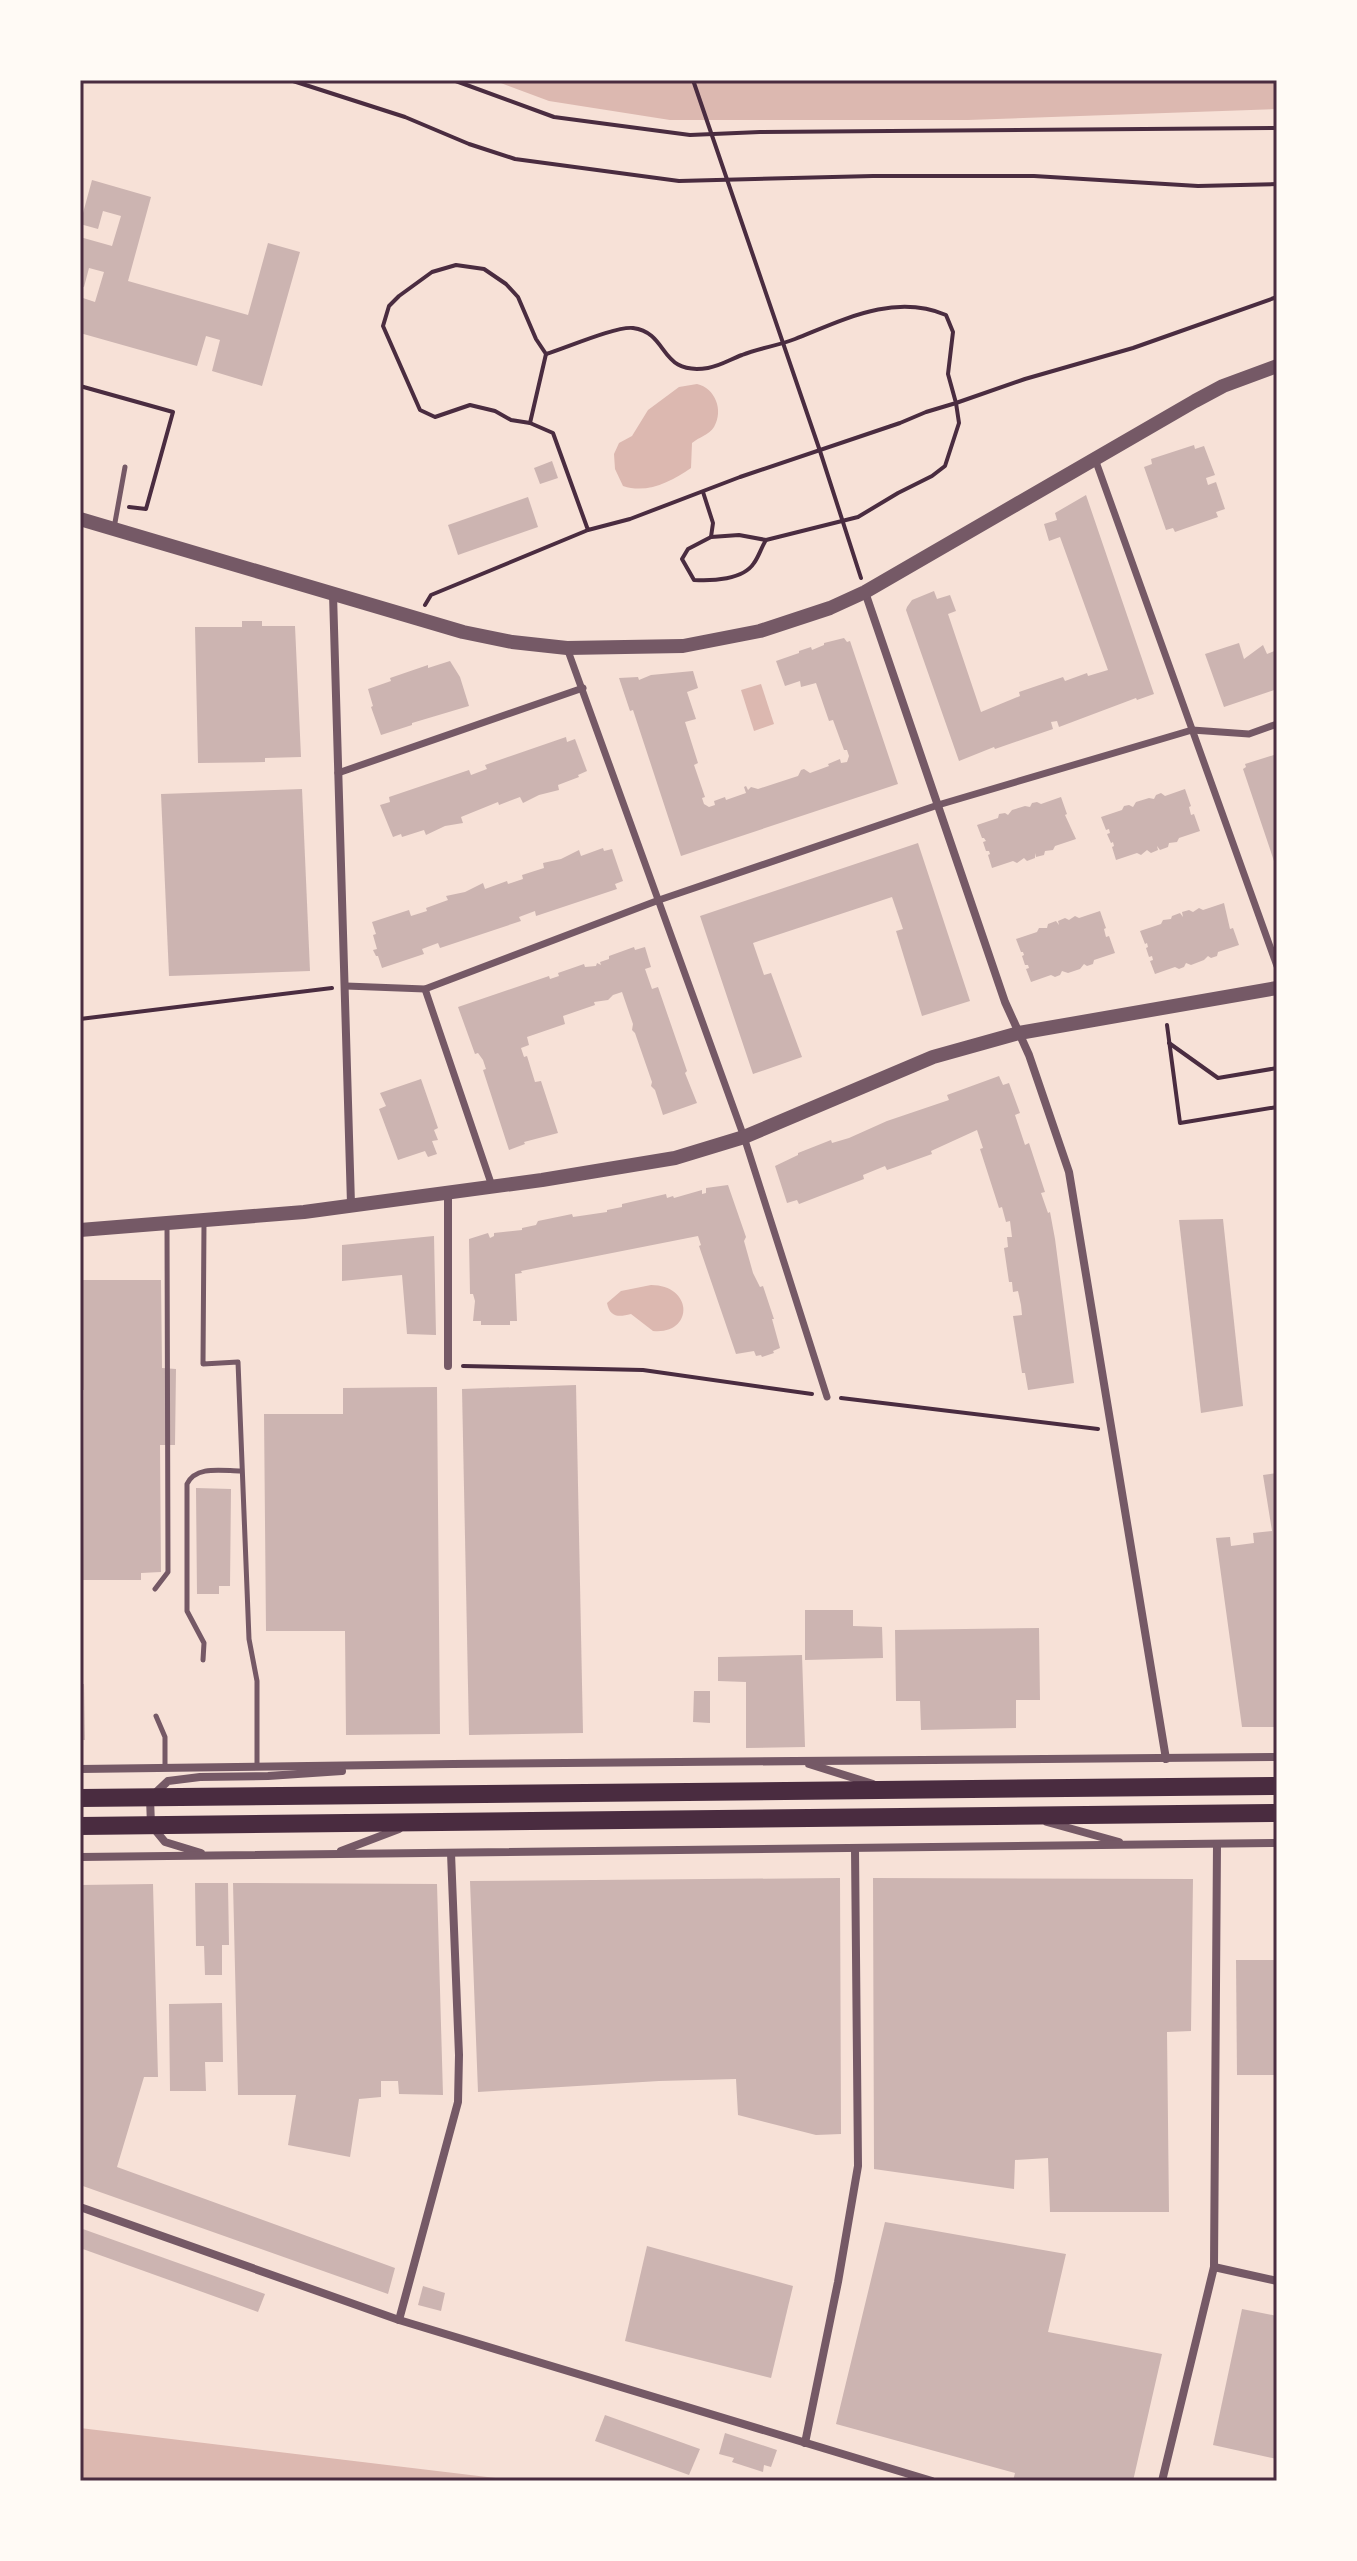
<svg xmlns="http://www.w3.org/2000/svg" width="1357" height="2561" viewBox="0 0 1357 2561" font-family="Barlow,sans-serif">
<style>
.water{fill:#dcb8b0}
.building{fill:#ccb4b1}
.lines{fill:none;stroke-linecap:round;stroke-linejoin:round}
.path{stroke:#4a2c40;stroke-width:4}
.service{stroke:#755966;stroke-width:5}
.pedestrian{stroke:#755966;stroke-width:7}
.minor{stroke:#755966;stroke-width:8}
.tertiary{stroke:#755966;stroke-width:14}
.trunk{stroke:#4a2c40;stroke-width:18}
.neatline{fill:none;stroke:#4a2c40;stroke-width:3}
</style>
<rect width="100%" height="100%" fill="#f7e1d7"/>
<g class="water">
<polygon points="493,80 1277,80 1277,109 968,120 670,120 549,101"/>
<path d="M697,384C715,388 724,410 714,427C709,435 699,437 692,443L691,468C671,482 647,494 623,486L615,469L614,454L619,443L632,436L648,410L679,387Z"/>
<polygon points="761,684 774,724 754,731 741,690"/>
<path d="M651,1285C694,1285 694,1335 653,1331L631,1314C619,1317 610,1318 607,1303L621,1291Z"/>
<polygon points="80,2428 520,2481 80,2481"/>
</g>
<g class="building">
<polygon points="92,180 151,197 128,281 248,315 268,243 300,252 262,386 212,371 220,340 206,336 197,366 80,333 80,297 95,302 104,272 89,268 84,287 80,286 80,237 112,246 121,216 103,211 98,229 80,224"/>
<polygon points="1194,445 1195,449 1204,446 1215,475 1206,478 1208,485 1216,482 1225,509 1216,512 1218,517 1175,532 1173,528 1166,530 1144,467 1152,464 1151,459"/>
<polygon points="552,461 558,478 540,484 534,468"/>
<polygon points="1086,495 1154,694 1137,700 1136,698 1059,727 1057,721 1051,722 1053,729 995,749 994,747 959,761 906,610 907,607 912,600 934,591 937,599 950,595 956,611 948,614 981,712 1020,696 1019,692 1063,677 1065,681 1087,673 1088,676 1108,670 1060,537 1049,541 1044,524 1057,520 1055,513"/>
<polygon points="528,497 538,527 458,555 448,525"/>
<polygon points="242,621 262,621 262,626 295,626 301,757 265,758 265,762 198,763 195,627 242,627"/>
<polygon points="844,638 847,642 850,641 898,784 681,856 633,710 630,711 619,678 638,677 639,680 651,675 693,671 698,688 687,692 696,719 685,722 698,763 694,765 705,797 702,798 704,804 709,807 715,805 714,801 725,797 726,800 746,793 744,787 746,786 748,790 751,787 758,789 798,776 801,770 804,769 810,773 829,766 828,764 840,759 841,763 847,762 849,756 847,750 844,750 833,720 829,721 816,683 801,687 800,681 785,686 776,661 799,653 799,651 811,647 812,650 824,645 824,643"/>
<polygon points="1239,643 1244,659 1263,645 1267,654 1277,650 1277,689 1224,707 1205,654"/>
<polygon points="450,661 460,677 469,706 412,723 412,725 381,735 371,707 373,706 368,689 391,681 390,678 428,665 428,668"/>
<polygon points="566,737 567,742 575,739 587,771 578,775 579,777 558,785 559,790 539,795 523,803 520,797 499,805 498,802 461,817 463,823 445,826 426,835 424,830 402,837 401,834 393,837 380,805 390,802 389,797 469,770 471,775 487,769 485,765"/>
<polygon points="1277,754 1277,867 1276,867 1243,769 1246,767 1245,764"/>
<polygon points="302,789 310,971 169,976 161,794"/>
<polygon points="1185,789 1191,806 1189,807 1191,815 1194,814 1200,831 1179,838 1177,842 1169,843 1168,847 1160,850 1157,846 1158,850 1151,853 1147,850 1141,855 1137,853 1116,860 1112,847 1114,846 1113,842 1111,843 1107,834 1110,833 1109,829 1106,830 1101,817 1122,810 1124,806 1129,805 1133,807 1136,802 1149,798 1154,799 1156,795 1161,793 1165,796"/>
<polygon points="1061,797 1067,814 1065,815 1076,839 1055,846 1053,850 1045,851 1044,855 1036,857 1035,853 1035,858 1027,861 1024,858 1017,863 1013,861 992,868 988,855 990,854 989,851 986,851 983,842 986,841 984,838 982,838 977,825 998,818 999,814 1005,813 1008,815 1012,810 1025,806 1030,807 1032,803 1037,802 1041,804"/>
<polygon points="918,843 970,1001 922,1016 896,931 903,929 892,897 753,943 764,975 771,973 802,1057 753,1074 700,916"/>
<polygon points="603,848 604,851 612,849 623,881 615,884 617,889 536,916 535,911 519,917 521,921 440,948 438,943 422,949 424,954 382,968 378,956 376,956 373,950 377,949 373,935 376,934 372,922 409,910 411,916 427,911 426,908 448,900 446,896 465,892 483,883 485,889 507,881 508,884 523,879 522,875 544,868 543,863 561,859 579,850 581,856"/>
<polygon points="1224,903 1230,929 1233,928 1239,945 1218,952 1217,956 1211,958 1208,956 1204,960 1191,965 1186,963 1184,967 1179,969 1175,967 1155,974 1150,961 1153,960 1152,956 1149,957 1146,948 1148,947 1147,943 1145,944 1140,931 1161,924 1163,920 1171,919 1172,916 1180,913 1183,917 1182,912 1189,910 1193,912 1199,908 1203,910"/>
<polygon points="1100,911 1106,928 1104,929 1106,937 1109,936 1115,953 1094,960 1093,964 1087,966 1084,964 1080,969 1068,973 1062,971 1060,975 1055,977 1051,975 1031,982 1026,969 1029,968 1028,965 1025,965 1022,956 1024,955 1023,952 1021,952 1016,939 1037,932 1039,928 1047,928 1048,924 1056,921 1059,925 1058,921 1065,918 1069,920 1075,916 1079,918"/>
<polygon points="634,947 635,950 645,947 651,967 645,969 652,989 658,987 687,1071 685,1073 697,1103 663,1115 655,1090 651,1086 652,1082 635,1033 632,1030 633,1024 622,992 613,995 608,1000 594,1002 595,1005 563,1016 565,1024 527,1037 529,1045 521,1048 524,1057 527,1056 535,1082 541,1081 558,1133 524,1142 525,1144 509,1150 483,1070 486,1069 483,1060 478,1053 475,1054 458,1007 549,976 550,979 559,976 558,973 584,964 585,967 596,966 597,963 601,965 600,962 609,959 609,956"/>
<polygon points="999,1076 1003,1085 1009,1083 1020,1113 1015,1115 1025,1145 1029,1143 1045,1192 1041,1193 1048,1213 1050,1212 1055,1239 1074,1383 1028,1390 1025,1373 1022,1373 1013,1316 1022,1315 1021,1305 1018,1291 1013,1292 1012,1282 1009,1282 1004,1248 1008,1247 1007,1237 1012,1237 1010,1221 1006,1222 1002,1207 999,1208 980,1149 983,1148 977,1130 931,1151 932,1154 893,1168 887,1170 885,1166 863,1175 864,1179 799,1204 797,1200 787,1203 775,1166 798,1155 798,1153 831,1140 832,1143 849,1138 887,1121 949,1100 947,1095"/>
<polygon points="421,1079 438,1128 434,1130 438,1140 432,1141 437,1154 428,1157 425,1151 398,1160 379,1109 386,1106 380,1093"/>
<polygon points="728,1185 746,1237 744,1241 753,1273 760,1287 763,1286 774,1319 772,1319 780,1348 773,1351 774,1353 762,1357 761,1355 756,1356 754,1351 736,1354 699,1246 701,1245 698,1236 521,1271 522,1273 515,1274 517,1321 510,1321 510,1325 481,1325 481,1321 473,1321 475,1301 473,1294 470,1294 469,1239 488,1233 490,1238 494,1236 494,1233 522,1230 522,1228 536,1225 538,1221 572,1214 573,1217 607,1212 607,1210 622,1207 622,1204 666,1194 667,1198 673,1196 674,1198 702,1190 702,1194 706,1193 706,1188"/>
<polygon points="1223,1219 1243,1406 1201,1413 1179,1220"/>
<polygon points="434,1236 436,1335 407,1334 402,1275 342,1281 342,1245"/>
<polygon points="80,1280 161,1280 162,1368 176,1369 175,1445 160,1445 161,1572 141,1573 141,1580 83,1580 84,1390 80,1390"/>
<polygon points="576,1385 583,1733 469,1735 462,1389"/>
<polygon points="437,1387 440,1734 346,1735 345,1631 266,1631 264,1414 343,1414 343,1388"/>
<polygon points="1277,1473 1277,1727 1242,1727 1216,1538 1230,1537 1231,1546 1254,1543 1253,1533 1272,1531 1263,1475"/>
<polygon points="196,1488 231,1489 230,1586 219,1586 219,1594 197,1594"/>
<polygon points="805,1610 853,1610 853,1626 882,1627 883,1658 805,1660"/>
<polygon points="1039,1628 1040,1700 1016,1700 1016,1728 921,1730 920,1701 896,1701 895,1630"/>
<polygon points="802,1655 805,1747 746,1748 746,1682 718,1681 718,1657"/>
<polygon points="80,1684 84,1684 85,1740 80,1740"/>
<polygon points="694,1691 710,1691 710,1723 693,1722"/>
<polygon points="840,1878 841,2134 816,2135 738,2115 736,2079 659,2081 478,2092 470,1881"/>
<polygon points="873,1878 1193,1879 1191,2031 1167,2032 1169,2212 1050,2212 1048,2158 1015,2160 1014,2189 874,2169"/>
<polygon points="195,1883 228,1883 229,1945 222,1945 222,1975 205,1975 204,1946 196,1946"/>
<polygon points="233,1883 437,1884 443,2095 399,2094 398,2081 381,2081 381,2097 359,2099 350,2157 288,2145 296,2095 238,2095"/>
<polygon points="153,1884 158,2077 144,2077 117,2167 395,2268 388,2294 80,2185 80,1885"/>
<polygon points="1236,1960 1277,1960 1277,2075 1237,2075"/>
<polygon points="222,2003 223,2062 205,2062 206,2091 170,2091 169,2004"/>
<polygon points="885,2222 1066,2254 1048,2332 1162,2354 1133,2481 1013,2481 1015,2473 836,2424"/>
<polygon points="80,2228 265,2294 258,2312 80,2248"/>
<polygon points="647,2246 793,2286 771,2378 625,2341"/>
<polygon points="423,2286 445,2293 441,2311 418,2305"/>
<polygon points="1242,2309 1277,2316 1277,2459 1213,2445"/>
<polygon points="605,2415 700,2449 689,2475 595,2441"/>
<polygon points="725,2433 777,2450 771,2467 764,2465 763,2472 732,2462 734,2458 719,2454"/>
</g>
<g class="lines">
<g class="path">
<polyline points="290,80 405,117 469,144 515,159 679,181 873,176 1034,176 1198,186 1277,184"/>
<polyline points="453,80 554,117 690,135 760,132 1277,128"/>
<polyline points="693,80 820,451 861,578"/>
<polyline points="80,386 173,412 146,509 129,507"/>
<polyline points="530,423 546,354"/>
<path d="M703,492L713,523L711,537L688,549L682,559L694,580C712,581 743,580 754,563C759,556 761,548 766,540L858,517L898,493L932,476L945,466L959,423L956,403L1025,379L1133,348L1277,297"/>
<polyline points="711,537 739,535 766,540"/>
<path d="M425,605L431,595L588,530L553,433L530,423L511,420L495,411L470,405L435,417L420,410L383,326L389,306L399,296L432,272L456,265L484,269L506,284L518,297L536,339L546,354C566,348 616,326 633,328C670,333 658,376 708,368C720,366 731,359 742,355C759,348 777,346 795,339C843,320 894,293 946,315L953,332L948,374L956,403L926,412L900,423L740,477L630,519L588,530"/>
<polyline points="80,1019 332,988"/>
<polyline points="1167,1025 1180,1123 1277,1107"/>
<polyline points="1169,1043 1218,1078 1277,1068"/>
<polyline points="463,1366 643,1370 812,1394"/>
<polyline points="841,1398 1098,1429"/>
<polyline points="1267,2481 1275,2481"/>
</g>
<g class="service">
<polyline points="114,528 125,467"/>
<polyline points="204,1223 203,1364 238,1362 249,1639 257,1681 257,1766"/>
<polyline points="155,1589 168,1572 167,1224"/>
<path d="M203,1660L204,1643L187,1611V1484C196,1465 223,1471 241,1471"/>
<polyline points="156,1716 165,1737 165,1767"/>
</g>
<g class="pedestrian">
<polyline points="1095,459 1277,966"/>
<polyline points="567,648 744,1137 827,1397"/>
<polyline points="338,773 583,688"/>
<polyline points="346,986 425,989 659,900 938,805 1192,730 1249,734 1277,724"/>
<polyline points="425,989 492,1186"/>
</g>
<g class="minor">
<polyline points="865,592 1005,1002 1029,1055 1069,1172 1166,1759"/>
<polyline points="333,594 351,1204"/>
<polyline points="448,1192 448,1366"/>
<polyline points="809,1764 873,1784"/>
<polyline points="80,1769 453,1764 1277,1757"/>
<polyline points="1047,1822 1119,1842"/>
<polyline points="341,1851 399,1829"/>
<polyline points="201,1853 165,1842 151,1825 150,1798 168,1781 200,1777 268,1776 342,1771"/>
<polyline points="80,1857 1277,1843"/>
<polyline points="80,2207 399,2320 932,2481"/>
<polyline points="1214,2267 1277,2281"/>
<polyline points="399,2320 458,2102 459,2055 451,1853"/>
<polyline points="805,2443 838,2282 858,2166 855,1849"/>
<polyline points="1162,2481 1214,2267 1217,1844"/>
</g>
<g class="tertiary">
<polyline points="80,519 463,632 512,642 567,648 683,646 760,631 830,608 865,592 1195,401 1223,386 1277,366"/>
<polyline points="80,1230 304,1212 542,1180 675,1158 744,1137 933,1057 1019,1033 1277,988"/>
</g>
<g class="trunk">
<polyline points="80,1798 1277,1786"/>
<polyline points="80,1826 1277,1813"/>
</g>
</g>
<rect width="1357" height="2561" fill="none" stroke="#fffaf5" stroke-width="164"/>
<rect x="82" y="82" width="1193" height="2397" class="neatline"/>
</svg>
